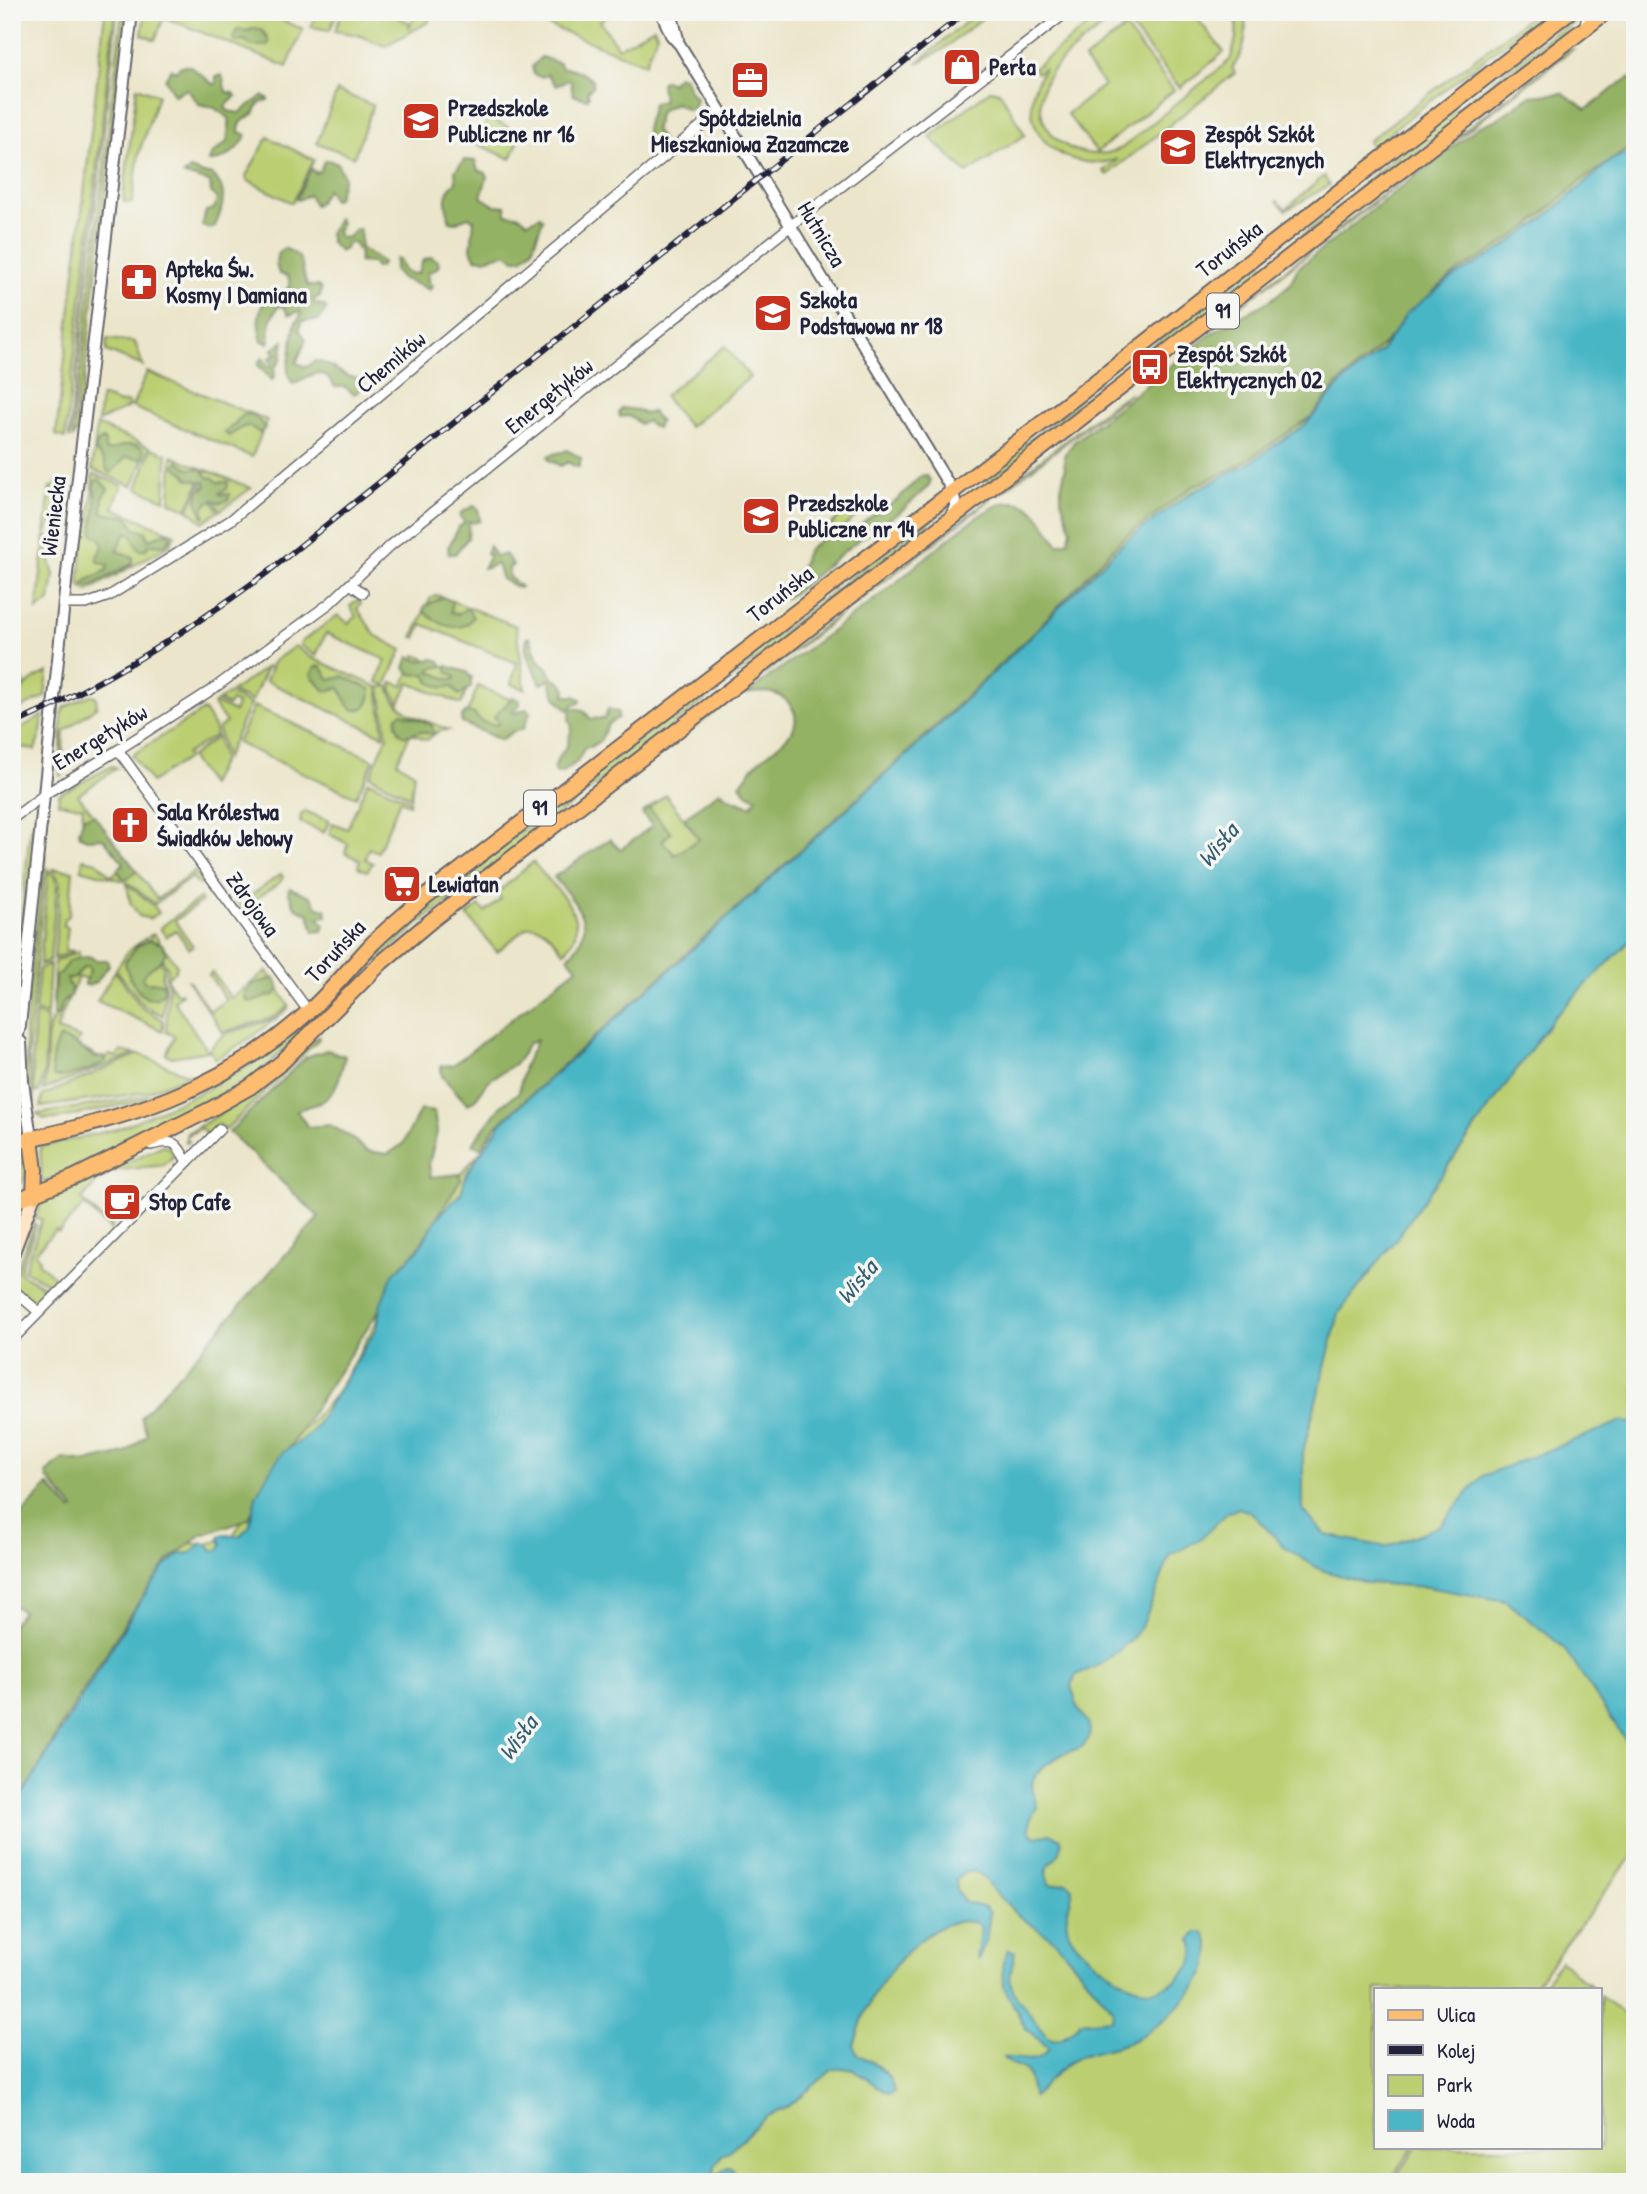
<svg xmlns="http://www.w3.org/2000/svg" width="1647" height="2194" viewBox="0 0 1647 2194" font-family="'Patrick Hand',sans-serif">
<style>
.green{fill:#bbcf72;stroke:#6e7856;stroke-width:2}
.forest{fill:#94b264;stroke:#5b6a50;stroke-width:2}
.water{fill:#4ab6c6;stroke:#366c80;stroke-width:2}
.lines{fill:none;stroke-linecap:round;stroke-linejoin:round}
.minor-casing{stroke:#68676d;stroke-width:12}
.tertiary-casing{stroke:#68676d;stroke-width:14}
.secondary-casing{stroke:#68676d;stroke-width:16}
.primary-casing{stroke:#68676d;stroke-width:18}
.minor{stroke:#fff;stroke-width:9}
.tertiary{stroke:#fff;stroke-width:10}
.secondary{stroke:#ffe4c6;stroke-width:12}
.primary{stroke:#febc70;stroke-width:14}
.rail-casing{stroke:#22223b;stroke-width:6}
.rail{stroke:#f6f6f2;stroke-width:3.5;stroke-dasharray:10;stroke-linecap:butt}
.labels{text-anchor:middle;stroke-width:7;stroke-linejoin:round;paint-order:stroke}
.shield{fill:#f6f6f2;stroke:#626272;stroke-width:2}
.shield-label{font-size:21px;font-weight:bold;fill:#22223b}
.poi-label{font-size:23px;font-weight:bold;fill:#22223b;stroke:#f6f6f2;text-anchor:start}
.street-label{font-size:23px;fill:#22223b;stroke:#f6f6f2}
.water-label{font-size:24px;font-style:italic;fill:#325d73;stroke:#f6f6f2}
</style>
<rect width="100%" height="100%" fill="#f6f6f2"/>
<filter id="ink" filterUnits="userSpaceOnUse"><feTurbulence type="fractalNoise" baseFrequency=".0143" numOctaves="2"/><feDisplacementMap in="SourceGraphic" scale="14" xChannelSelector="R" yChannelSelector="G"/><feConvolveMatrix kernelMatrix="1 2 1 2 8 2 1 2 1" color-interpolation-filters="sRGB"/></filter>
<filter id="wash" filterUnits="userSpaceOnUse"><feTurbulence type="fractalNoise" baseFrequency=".00686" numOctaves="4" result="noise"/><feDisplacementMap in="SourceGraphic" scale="28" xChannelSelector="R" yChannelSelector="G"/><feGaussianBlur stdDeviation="1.57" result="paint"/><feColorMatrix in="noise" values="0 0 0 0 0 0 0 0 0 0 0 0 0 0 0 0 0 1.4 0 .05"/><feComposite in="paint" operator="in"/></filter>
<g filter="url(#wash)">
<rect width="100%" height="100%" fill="#ebe6cb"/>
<g class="green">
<polygon points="105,12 115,12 65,438 56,435"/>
<polygon points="117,12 70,438 69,438"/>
<polygon points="122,12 126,12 78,431 73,437"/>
<polygon points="145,12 166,12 155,40 142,35"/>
<polygon points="169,12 261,12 303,29 287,67 166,18"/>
<polygon points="317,12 337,12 330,30 311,27"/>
<polygon points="342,12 385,12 409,22 409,29 416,12 428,12 429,22 385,46 358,35 335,31"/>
<polygon points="523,12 614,12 600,21 618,48 654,27 657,34 645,64 522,15"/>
<polygon points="978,12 990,12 942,50 917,63"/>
<path d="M1105,12H1122C1102,28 1056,59 1046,80C1023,130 1077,169 1122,148L1230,60C1236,43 1239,29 1234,12H1244C1248,32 1245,52 1232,68L1235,73L1107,175L1103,171L1118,159C1075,174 1022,143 1033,93C1035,85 1040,76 1044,68L1037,73L1033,69Z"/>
<polygon points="1126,12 1192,12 1224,52 1180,88 1122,16"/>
<polygon points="1536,12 1545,12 1394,129 1371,154 1373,150 1368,141"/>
<polygon points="1580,12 1583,12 1579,19 1486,93 1449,127 1274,261 1272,260 1351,196 1379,170"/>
<polygon points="1125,28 1174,90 1097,152 1067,114 1104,85 1084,60"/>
<polygon points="1569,49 1573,49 1234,311 1234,310"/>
<polygon points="137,87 158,95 139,153 132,203 124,202 123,198"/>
<polygon points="990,90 1000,92 1025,135 967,173 930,137"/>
<polygon points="337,91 373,105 354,157 317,143"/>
<polygon points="488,118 522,133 511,159 477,144"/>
<polygon points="1635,128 1635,1852 1532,1989 1376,1989 1376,2147 1414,2147 1389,2182 12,2182 48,1757 42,1747 53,1733 69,1729 136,1605 154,1564 184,1542 204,1545 232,1537 257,1498 276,1459 335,1395 376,1323 378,1301 452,1183 544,1082 1083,563"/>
<polygon points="268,137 314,160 292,203 247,180 246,176"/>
<polygon points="1324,176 1329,185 1292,207 1286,210 1276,200 1286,209"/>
<polygon points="1261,262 1266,269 1225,301 1219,294"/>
<polygon points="1214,298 1220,305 988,483 983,476"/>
<polygon points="107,339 135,342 143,366 106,351"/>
<polygon points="725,346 750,377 689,427 664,396"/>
<polygon points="147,372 267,420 252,457 132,407"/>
<polygon points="1131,393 999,494 996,494 1115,402"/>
<polygon points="101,396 120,403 128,402 129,405 127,408 98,422"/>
<polygon points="97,425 150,447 132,486 92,469"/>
<polygon points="152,448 167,454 165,500 137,488"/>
<polygon points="172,456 205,470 187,509 170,502"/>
<polygon points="207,470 251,488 221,510 201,483"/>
<polygon points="94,474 122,485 113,508 175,534 170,545 88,591 81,587 79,583 84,534 89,521 93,491 92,476"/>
<polygon points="57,480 61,481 56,514 45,534 50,487 56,487"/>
<polygon points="200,485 219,511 203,522 188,510"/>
<polygon points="990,498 989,501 659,755 658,753"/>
<polygon points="861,499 865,509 838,532 831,525 847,508"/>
<polygon points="950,502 947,508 828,604 417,925 325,1008 407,918"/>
<polygon points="45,536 48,536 47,550 54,575 50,601 37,610"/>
<polygon points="437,595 516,626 525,689 511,684 517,663 422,624 416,638 413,637 430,599"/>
<polygon points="359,599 361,603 357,608 375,635 402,650 386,685 377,682 386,660 326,633 316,656 300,645 301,642 338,615 348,623 356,617 350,606"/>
<polygon points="295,646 312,658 378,687 384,736 266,681 273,662"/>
<polygon points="416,655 472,677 461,704 409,683 400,703 392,691 392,682 403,686"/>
<polygon points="267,667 252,701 231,692"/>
<polygon points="48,672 45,697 12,712 12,684 23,678 24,684 20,689 22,689 35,678"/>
<path d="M389,686C394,714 426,720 449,730L439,731L427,740L411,733L397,762L414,773L411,797L370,776L387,737L380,687Z"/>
<polygon points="478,686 512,700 499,732 465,718"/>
<polygon points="228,694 250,704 226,758 218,729 226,722 213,705 215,703 234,712 237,704 231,701 228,706 218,701"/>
<polygon points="90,695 96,696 97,706 64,732 62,776 60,776 62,712 65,707"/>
<polygon points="254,706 374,760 356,797 237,743"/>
<polygon points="204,710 215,729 216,735 186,754 188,758 151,782 132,755"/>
<polygon points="43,715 41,732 35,750 20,747 12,750 12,733"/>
<polygon points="217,737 223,759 210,785 190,757"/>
<polygon points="112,766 117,768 78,795 94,815 84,817 82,824 83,807 58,803 59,794"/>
<polygon points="368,781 410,800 409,804 400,800 378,852 369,848 365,859 373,863 367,871 358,867 360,860 345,853 348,844 329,834 333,823 347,829"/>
<polygon points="666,795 699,839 675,855 662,841 670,833 649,808"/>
<polygon points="305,811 329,821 324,833 300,822 301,815"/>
<polygon points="33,826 36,826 25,926 20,932 30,828"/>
<polygon points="46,856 28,1056 35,1103 32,1104 27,1076 25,1033 43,857"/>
<polygon points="83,859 97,862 111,876 118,871 123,878 135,873 136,870 157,899 195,871 202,882 199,885 192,877 155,904 127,882 81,869"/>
<path d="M533,862C554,889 597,919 564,952C554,940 545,923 527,927L497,952L467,915L479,906L485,912L501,899L497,893Z"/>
<polygon points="48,869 55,878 57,885 50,960 40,965"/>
<polygon points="53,869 73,871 69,916 64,919 63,925 68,928 65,950 74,951 54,959 60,883"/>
<polygon points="281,874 283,877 280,882 242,909 235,900 237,893 241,893 246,899"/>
<polygon points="127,884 154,906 159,913 149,919 139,916 130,902"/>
<polygon points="200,898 202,901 175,921 193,946 189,949 176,930 166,937 160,928"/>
<polygon points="154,934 177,965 176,970 166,978 177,994 181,992 182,994 174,1001 208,1051 172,1057 166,1054 175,1036 166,1032 169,987 166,978 167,967 149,936"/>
<polygon points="146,938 164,967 162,978 166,987 163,1016 144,1006 116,969 128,951"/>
<polygon points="79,951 78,961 97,963 88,981 78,977 61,1017 53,1016 54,962"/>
<polygon points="50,964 47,1015 35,1011 39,969"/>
<polygon points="115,971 142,1008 163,1020 163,1031 97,1001"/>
<polygon points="267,971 289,1006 274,1017 223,1032 187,979 210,1011 226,1000 209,975 212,972 231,998"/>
<polygon points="289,1008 252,1037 216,1059 209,1049 224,1034 275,1019"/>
<polygon points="35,1014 47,1018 44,1074 39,1092 35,1093 32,1060"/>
<path d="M52,1019L60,1020L57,1030L80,1038L76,1045L105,1061L109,1055L117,1057L121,1051L135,1054L43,1090C50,1067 43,1041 52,1019Z"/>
<polygon points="301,1027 305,1026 306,1029 257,1074 227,1093 42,1183 40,1147 120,1128 199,1093 249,1066"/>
<path d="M318,1036L319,1039L225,1130L219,1124L206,1135L201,1128L186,1136L189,1142H185L187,1133C236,1107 276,1073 318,1036Z"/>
<polygon points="139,1054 189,1075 147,1092 41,1107 42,1096"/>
<polygon points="153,1095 154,1098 57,1119 44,1119 37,1114"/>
<polygon points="163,1145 172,1149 173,1157 164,1165 112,1171 95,1184 82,1200 105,1222 109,1218 112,1224 111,1230 84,1205 59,1232 55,1230 35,1253 40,1259 38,1262 60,1282 56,1287 24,1271 42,1219 35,1218 42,1203 51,1194 100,1171 128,1162"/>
<polygon points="12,1158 22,1161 26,1172 23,1182 12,1188"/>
<polygon points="34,1223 36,1225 20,1271 22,1275 52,1290 44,1298 35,1301 16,1288 13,1280"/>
<polygon points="1561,1961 1594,1989 1539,1989"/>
<polygon points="1600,1995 1635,2025 1635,2182 1392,2182 1418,2147 1600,2147"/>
</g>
<g class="forest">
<path d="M254,28C263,28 267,36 269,43L266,46H252L244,40L236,42L233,37L238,29L247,31Z"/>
<path d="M541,57L559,63L562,68C574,66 584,75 593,80V86L587,92L589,96L587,99L573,95L571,82L568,80L556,86L548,75L541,77L534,75L532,67Z"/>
<path d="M181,66H190L213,84H216V77L222,75L226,92L234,93L236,96L225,107L228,111L239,113L262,96L268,98V100L259,103L254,114C245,119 239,121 239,132L246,135C242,148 222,162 209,162L211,155L228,141C226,133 231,126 229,118L213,107L199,104L187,89L174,95L165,79L171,69L176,71Z"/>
<path d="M678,76L684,77L691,94L695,95L696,100L693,108L688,110L675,103L660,111L655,130L663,141L656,147L650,146C641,129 650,120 653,103L663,101L661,83L665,80L671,83Z"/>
<path d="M1635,76V144L1581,181L1529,226L1486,255L1458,271L1436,289L1385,343L1338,384L1311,417L1238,466L1192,487L1121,540L1035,631L904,756L495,1127L481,1148L472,1144L501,1106L519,1092L524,1066L537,1040L527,1044C519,1067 508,1067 491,1079C480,1087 481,1099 467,1104L442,1076L441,1066L453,1065L577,968L568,957C600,926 576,904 554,877L610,839L620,850L652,826L642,813L649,808L671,833L662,841L675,855L699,839L684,818L720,791L729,798L751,806L757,798L747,793L740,785C746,777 752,767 760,760C777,745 812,727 787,701C775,689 761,692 746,694C793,659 841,625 888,589C913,570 982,504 1009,502C1037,500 1045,528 1059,545L1068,541L1071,530L1061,499V489L1065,470L1064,455L1074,442L1212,333L1272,299L1289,285L1298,268L1478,127L1497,119L1530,96L1563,93L1586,109C1604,99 1615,83 1635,76Z"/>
<polygon points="327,160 337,163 344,176 337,199 333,200 327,189 318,204 314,205 309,195 298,200 296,199 309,173 312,169 315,173 320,171 323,163"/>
<path d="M464,160L475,161L478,170L486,173L487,177L481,197L494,205L506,206V214C510,215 513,214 517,215C532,220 519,227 540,216L543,219L532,250L522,259H515L506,253L485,259L475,258L471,249L474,220L468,217L454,223L450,222C446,207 441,192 456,182L455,171Z"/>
<path d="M190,169L203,174H210C230,187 223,208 215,226L211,229L202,226L206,211L214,209L217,199L211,192L210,182L184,175Z"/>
<polygon points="338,219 341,223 337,233 339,237 347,238 357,229 360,230 361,248 382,262 381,266 376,268 372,263 359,262 360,254 354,243 347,243 345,249 339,251 331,242 329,234"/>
<path d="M285,248C289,251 297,253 299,258C305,267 302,278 308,286H318L321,289L320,297L314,299V303L324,306L327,309L319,320L302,321L299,329L306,340L296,363L306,367C309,366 312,362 316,361C323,360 341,373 347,376C353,378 357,377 363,381C362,388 361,391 354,394L345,387H335C322,363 309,377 293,384L288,375V369L295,324L301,315L300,311L289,315L283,306L278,307L271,319L269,340L268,343L262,341C256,322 257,302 275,291L281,299L290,284L288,276L279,274C275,263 274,254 285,248Z"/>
<polygon points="431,257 438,261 439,265 437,268 428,273 428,281 432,286 430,290 401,278 394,270 396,259 399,259 404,271 413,274 418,273 423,260"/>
<polygon points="284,341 281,359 274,369 275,376 272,380 258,365 259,361 263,358 268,366 271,366 272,364 269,358 277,354 272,350"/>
<polygon points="622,408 637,410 645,414 652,412 660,421 657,428 650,425 647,421 640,424 629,416 620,417 619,413"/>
<polygon points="250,414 257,418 265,428 260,433 249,426 243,427 229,436 225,433 243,415"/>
<path d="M102,439L105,442V449L108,451C120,446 133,441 144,449L142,459L126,457L111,473L107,470L104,460L95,451L97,443Z"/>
<path d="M567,450L581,458L579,467L574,466L568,462L561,466L549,460L548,456C555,452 560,454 567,450Z"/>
<polygon points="178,461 189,469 202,469 208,477 213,478 218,482 228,482 227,489 220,493 221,495 230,494 229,499 221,503 214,500 208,502 203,508 205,516 203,517 197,500 199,491 206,487 205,482 188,479 183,472 174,466"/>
<polygon points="925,475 930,480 929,486 899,513 883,522 843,552 797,591 785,598 778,600 774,598 779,588 801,567 807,551 823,537 832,535 837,539 851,533 874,514 896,501 921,476"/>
<path d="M95,480H100L108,489L103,497L102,513L128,517L135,529L146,531L148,540L167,532L172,537L165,545L150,544L145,550H139L131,534L128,532L124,535L117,551L133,557L132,564L89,587L83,584C90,576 100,576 108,569V565L97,561V556L103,547L101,539L93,534C91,521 97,510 96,498C95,490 92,489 95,480Z"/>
<polygon points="473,506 478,508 480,521 473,523 469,521 468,538 455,554 449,554 448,548 459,527 465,522 460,517 461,513"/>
<polygon points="489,546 496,557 505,554 513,565 509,568 509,577 521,587 518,588 502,579 497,564 487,568 483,568 490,556 486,554"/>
<path d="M443,597L452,602L451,612L458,614L467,608L473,617C462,637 436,623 423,611L425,606Z"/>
<path d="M530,637L538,660L547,667L553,678L563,684L566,689L565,696H574L581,699L580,703L574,704L571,708L583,710L591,719L605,718L608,709L618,712V718L608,724L600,741L590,747H585L577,762L561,773H557L554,769L558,758L567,746L572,727L569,719L571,712C557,700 554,698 550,680L541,684C535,669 522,656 527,638Z"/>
<path d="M409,657L419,661L434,659L440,661L443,666L430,669L431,672L451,680L455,679V676L447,672V666L467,672L471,678V687L459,695L452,686L443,688L430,683L426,674C417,675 410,676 405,668Z"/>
<path d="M321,666L330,680L343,676L369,688L371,690C371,702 366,710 354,710L347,704L340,688L325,691L311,675L315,667Z"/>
<polygon points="513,697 520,701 520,705 513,710 514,713 527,709 530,713 523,729 512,732 501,740 462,723 461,718 466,712 474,714 482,722 497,725 499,723 494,717"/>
<polygon points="402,713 431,724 434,733 429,734 421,731 405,736 400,733 396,724 397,716"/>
<polygon points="94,815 136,870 128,879 123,878 117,870 124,863 103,838 87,839 80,836 79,831 84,817"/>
<polygon points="290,888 310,896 318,907 326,909 327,916 318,917 324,925 322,931 314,932 309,914 295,907 288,891"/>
<path d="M150,940L162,944L166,952C161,966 148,966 142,978L145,982L163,983L164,992C146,1014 127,978 125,962L137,946Z"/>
<polygon points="89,956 96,960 107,960 109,965 97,981 89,986 84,984 90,971 88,966 84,967 75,977 67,979 71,989 70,997 62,1002 58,1015 53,1015 55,976 61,973 68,961"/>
<polygon points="275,978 279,989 275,995 268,996 253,1002 247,1001 244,995 253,984"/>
<path d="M61,1038L72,1042L95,1058L104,1057L106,1061C97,1068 64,1079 54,1077C50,1063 52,1053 58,1040Z"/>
<path d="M327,1050L345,1056C341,1072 338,1091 323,1101C316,1106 305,1106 297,1111L308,1127L330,1125L349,1136L367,1151L388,1154L403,1144L420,1110L434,1112L437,1132L429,1164L431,1177L459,1174L461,1179L388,1296L287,1451L248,1519L201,1535L168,1561L132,1611L63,1723L12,1816V1750L15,1743L12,1740V1625L23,1611L12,1605V1526L48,1485L71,1510L74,1509L47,1478L46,1473L63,1459L86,1462L125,1453L147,1435L141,1417L319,1217L229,1132L306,1057Z"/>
</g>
<path class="water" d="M1635,150V936L1554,1017L1394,1242L1339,1313L1303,1452V1511L1326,1535L1386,1547L1440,1526L1482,1476L1620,1422L1635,1423L1633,1690L1635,1693V1754L1563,1647L1506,1601L1426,1587L1367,1583L1321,1570L1287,1549L1251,1513L1239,1508L1227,1513L1200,1539L1170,1556L1143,1624L1131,1640L1102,1664L1076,1675L1071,1685L1078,1709L1089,1724L1090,1737L1082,1747L1063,1754L1044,1766L1035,1776L1032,1788L1037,1807L1030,1820L1029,1831L1036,1837L1050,1834L1061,1839C1066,1863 1036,1860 1050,1885L1067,1883L1073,1888C1072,1902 1063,1916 1068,1930C1075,1951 1127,1990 1150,1990C1171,1990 1206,1962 1191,1940L1197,1932H1203C1230,1969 1164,2024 1134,2040C1116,2050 1095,2049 1077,2058C1058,2067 1048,2084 1033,2097C1029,2090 1032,2081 1028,2074C1023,2064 1010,2067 1003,2058C1021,2056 1037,2068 1049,2048L1026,2029L1004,1987L1003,1962L1008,1949L1015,1952C1014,1962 1008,1974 1011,1984C1014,1995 1022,2004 1029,2012C1048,2040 1054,2052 1080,2022L1112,2019L1113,2010L1054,1940L1020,1917L995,1892L985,1879L976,1872H965L956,1881L957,1890L964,1902L986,1908L990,1913L986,1940L978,1960L976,1957L981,1928L977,1923C933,1910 884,1973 867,2008C861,2020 859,2033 854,2045L857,2054C873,2062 892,2073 894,2092L889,2094L853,2070L843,2068L832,2070L787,2108L767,2116L759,2123L731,2150L722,2155L715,2166L714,2172L717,2175L728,2167L733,2169L731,2182H12V1812L140,1601L165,1567L180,1554L191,1553L202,1543L208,1544L213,1550H219L222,1544L219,1537L221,1535L239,1536L249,1527L256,1496L270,1470L283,1452L308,1436L316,1426L377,1328L381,1303L393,1274L418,1250L438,1217L461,1193L467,1173L502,1122L931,733L1030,637L1124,542L1190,493L1246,465L1306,424L1342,383L1382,350L1407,313L1453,277L1495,253L1538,223L1613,159Z"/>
</g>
<g filter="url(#ink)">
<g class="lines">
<g class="minor-casing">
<g id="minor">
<polyline points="1584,28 1588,12"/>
<polyline points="350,584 363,593"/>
<polyline points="64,604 86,604 109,596 231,520 720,110"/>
<polyline points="118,750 309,1012"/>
<polyline points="12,819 45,794 118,750 213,689 330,603 390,546 798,220 1067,12"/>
<path d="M151,1145C175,1139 176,1142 187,1162"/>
<polyline points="12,1289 39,1312"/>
<polyline points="12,1340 220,1129"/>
</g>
</g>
<g class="tertiary-casing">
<g id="tertiary">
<polyline points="661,12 671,35 680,45 952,490 956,504 950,519"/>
<polyline points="671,12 678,39"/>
<polyline points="21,1042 23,1082 31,1138"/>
<polyline points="12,1060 20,1026 67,573 132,12"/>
</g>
</g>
<g class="secondary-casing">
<polyline id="secondary" points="12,1255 34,1195"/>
</g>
<g class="primary-casing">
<g id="primary">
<polyline points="31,1138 35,1170 34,1195"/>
<path d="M12,1143C127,1117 217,1094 307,1013C331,992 351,966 373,943C389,927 407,912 425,897L1094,383L1569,12"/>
<polyline points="12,1202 75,1177 211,1109 250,1087 282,1062 382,962 432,920 1606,12"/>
</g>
</g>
<use href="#minor" class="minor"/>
<use href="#tertiary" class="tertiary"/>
<use href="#secondary" class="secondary"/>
<use href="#primary" class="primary"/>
<g class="rail-casing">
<path id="rail" d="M12,725C104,684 189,631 269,571L966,12"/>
</g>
<use href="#rail" class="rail"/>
</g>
</g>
<defs>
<g id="shop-square" transform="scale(2.0125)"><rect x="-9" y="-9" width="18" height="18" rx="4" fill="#c8321e" stroke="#f6f6f2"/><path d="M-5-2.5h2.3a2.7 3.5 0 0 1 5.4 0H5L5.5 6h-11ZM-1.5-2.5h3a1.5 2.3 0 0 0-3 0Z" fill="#fff"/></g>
<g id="office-square" transform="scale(2.0125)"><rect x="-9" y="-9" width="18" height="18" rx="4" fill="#c8321e" stroke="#f6f6f2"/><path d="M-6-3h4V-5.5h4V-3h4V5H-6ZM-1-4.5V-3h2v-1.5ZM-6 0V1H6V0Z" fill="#fff"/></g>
<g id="school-square" transform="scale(2.0125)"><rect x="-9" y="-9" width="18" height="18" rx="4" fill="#c8321e" stroke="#f6f6f2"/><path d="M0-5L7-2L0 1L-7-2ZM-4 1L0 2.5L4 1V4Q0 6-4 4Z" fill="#fff"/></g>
<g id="pharmacy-square" transform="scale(2.0125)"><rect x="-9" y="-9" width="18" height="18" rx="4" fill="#c8321e" stroke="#f6f6f2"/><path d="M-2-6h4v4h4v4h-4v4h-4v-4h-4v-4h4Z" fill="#fff"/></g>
<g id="bus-square" transform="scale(2.0125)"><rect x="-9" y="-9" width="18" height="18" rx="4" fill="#c8321e" stroke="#f6f6f2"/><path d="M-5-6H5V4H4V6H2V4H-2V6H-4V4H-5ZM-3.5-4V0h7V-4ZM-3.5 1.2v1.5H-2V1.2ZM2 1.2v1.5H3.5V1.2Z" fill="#fff"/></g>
<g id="church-square" transform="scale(2.0125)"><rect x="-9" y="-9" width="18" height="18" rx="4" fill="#c8321e" stroke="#f6f6f2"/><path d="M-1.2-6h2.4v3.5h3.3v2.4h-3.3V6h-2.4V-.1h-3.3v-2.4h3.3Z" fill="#fff"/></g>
<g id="supermarket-square" transform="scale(2.0125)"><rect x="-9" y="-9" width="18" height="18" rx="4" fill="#c8321e" stroke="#f6f6f2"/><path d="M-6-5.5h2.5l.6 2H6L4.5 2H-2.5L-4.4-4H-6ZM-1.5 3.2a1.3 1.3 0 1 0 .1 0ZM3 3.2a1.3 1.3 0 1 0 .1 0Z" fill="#fff"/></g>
<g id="cafe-square" transform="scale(2.0125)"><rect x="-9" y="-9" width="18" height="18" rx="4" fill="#c8321e" stroke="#f6f6f2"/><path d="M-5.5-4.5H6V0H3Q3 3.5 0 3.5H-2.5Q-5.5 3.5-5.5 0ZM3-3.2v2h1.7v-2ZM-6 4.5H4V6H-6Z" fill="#fff"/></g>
</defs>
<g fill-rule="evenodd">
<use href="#shop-square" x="962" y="67"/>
<use href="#office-square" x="750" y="80"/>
<use href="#school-square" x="421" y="121"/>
<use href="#school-square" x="1178" y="147"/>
<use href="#pharmacy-square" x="139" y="282"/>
<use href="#school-square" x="773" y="313"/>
<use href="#bus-square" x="1150" y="367"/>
<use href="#school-square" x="761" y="516"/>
<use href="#church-square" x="130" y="825"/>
<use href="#supermarket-square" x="402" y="884"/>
<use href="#cafe-square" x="122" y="1202"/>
</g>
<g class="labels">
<g class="shield">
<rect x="1207" y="293.5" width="32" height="35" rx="5"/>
<rect x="524" y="790.5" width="32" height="35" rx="5"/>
</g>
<g class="shield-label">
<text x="1223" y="318">91</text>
<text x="540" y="815">91</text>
</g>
<g class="poi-label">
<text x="989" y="75">Perła</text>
<text x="448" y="116">Przedszkole<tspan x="448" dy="26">Publiczne nr 16</tspan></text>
<text x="750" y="126" text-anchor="middle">Spółdzielnia<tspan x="750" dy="26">Mieszkaniowa Zazamcze</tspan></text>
<text x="1205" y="142">Zespół Szkół<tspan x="1205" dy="26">Elektrycznych</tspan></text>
<text x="166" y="277">Apteka Św.<tspan x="166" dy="26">Kosmy I Damiana</tspan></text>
<text x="800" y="308">Szkoła<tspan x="800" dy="26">Podstawowa nr 18</tspan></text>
<text x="1177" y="362">Zespół Szkół<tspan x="1177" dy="26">Elektrycznych 02</tspan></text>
<text x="788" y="511">Przedszkole<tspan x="788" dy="26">Publiczne nr 14</tspan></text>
<text x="157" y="820">Sala Królestwa<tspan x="157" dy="26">Świadków Jehowy</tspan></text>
<text x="429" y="892">Lewiatan</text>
<text x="149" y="1210">Stop Cafe</text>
</g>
<g class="street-label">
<text transform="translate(822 234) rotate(59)" y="8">Hutnicza</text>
<text transform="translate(1229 249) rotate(-38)" y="8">Toruńska</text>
<text transform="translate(391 362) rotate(-40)" y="8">Chemików</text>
<text transform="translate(549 396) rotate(-39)" y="8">Energetyków</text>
<text transform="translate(53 516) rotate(-83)" y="8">Wieniecka</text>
<text transform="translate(780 594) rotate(-38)" y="8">Toruńska</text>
<text transform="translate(100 737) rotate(-31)" y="8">Energetyków</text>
<text transform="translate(253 904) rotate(54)" y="8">Zdrojowa</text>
<text transform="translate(335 951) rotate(-47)" y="8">Toruńska</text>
</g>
<g class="water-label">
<text transform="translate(1218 845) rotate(-50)" y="8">Wisła</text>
<text transform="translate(857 1282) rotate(-50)" y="8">Wisła</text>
<text transform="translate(518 1738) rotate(-54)" y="8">Wisła</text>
</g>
</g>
<rect width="1647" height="2194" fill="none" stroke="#f6f6f2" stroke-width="42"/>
<rect x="1374" y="1988" width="228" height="161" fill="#f6f6f2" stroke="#a1a1a9" stroke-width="2"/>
<rect x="1388" y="2010" width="35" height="10" fill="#febc70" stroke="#a1a1a9" stroke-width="2"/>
<text x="1437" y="2022" font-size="21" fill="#22223b">Ulica</text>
<rect x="1388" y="2045" width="35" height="10" fill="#22223b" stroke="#a1a1a9" stroke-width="2"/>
<text x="1437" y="2058" font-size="21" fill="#22223b">Kolej</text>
<rect x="1388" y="2075" width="35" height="21" fill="#bbcf72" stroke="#a1a1a9" stroke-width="2"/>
<text x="1437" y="2092" font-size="21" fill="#22223b">Park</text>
<rect x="1388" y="2110" width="35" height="21" fill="#4ab6c6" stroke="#a1a1a9" stroke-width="2"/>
<text x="1437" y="2128" font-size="21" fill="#22223b">Woda</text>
</svg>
